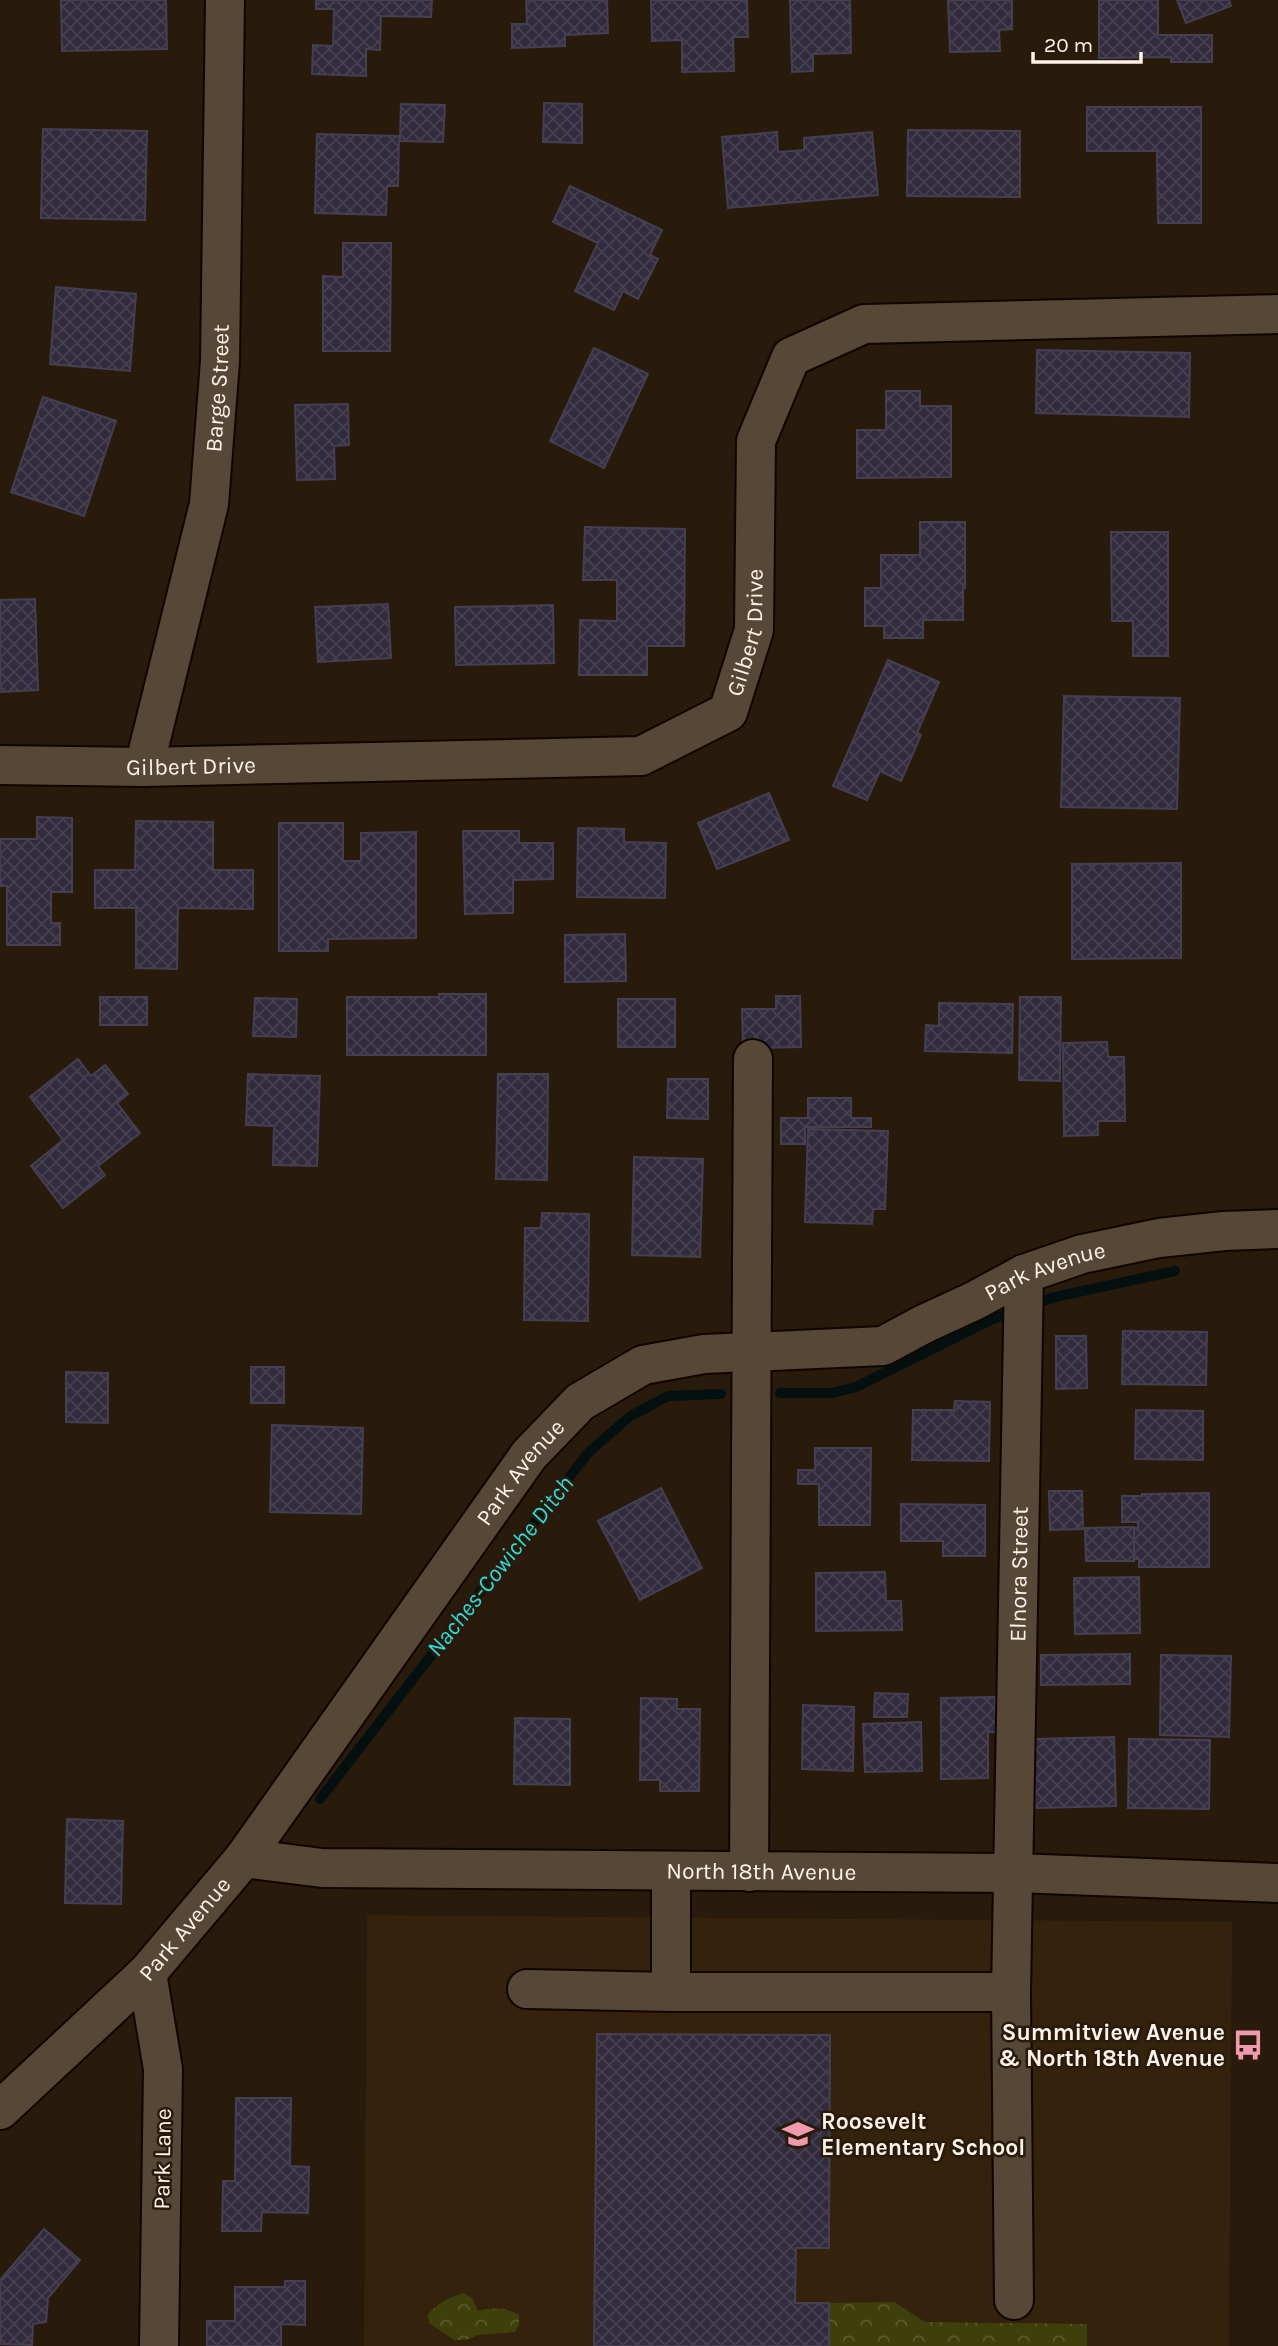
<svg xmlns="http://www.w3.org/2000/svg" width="1278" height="2346" viewBox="0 0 1278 2346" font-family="Karla,sans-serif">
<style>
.built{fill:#34220d}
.park{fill:url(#park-crowns)}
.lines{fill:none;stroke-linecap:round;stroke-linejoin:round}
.stream{stroke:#041010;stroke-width:10}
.building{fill:url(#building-cross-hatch);stroke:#453f52;stroke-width:2}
.minor-casing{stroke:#100500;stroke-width:42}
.minor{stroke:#564736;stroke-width:38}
.labels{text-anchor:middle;stroke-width:5;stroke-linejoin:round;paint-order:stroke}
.street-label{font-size:23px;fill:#fdf3e9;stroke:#281b0c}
.poi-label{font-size:23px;font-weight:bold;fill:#fdf3e9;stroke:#281b0c;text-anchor:end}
.water-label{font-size:24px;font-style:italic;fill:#31d9db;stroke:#281b0c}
</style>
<defs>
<pattern id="park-crowns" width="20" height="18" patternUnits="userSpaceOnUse" patternTransform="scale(1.75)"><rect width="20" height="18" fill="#3f3f0b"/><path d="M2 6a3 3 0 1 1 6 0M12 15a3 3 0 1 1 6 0" fill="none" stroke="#5c5b2f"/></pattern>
<pattern id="building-cross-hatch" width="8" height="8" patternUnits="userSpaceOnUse" patternTransform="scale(1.75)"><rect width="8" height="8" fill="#322b3e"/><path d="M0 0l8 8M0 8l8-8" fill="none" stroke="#464051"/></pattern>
</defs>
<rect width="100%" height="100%" fill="#281b0c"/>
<polygon class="built" points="367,1915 1232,1922 1229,2346 364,2346"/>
<g class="park">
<path d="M464,2293L472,2298L478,2311C494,2307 504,2307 519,2315V2325L515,2332L478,2335L466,2340H454L429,2323L428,2315C434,2305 452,2296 464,2293Z"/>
<polygon points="894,2302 925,2322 1087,2324 1087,2346 829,2346 829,2303"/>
</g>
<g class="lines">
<g class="stream">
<polyline points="1032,1305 1055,1297 1175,1271"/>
<polyline points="780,1393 832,1393 856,1387 993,1319 1017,1311"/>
<polyline points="320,1799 588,1453 629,1417 668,1396 721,1394"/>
</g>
</g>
<g class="building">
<polygon points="61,0 166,0 167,49 62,51"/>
<polygon points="316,0 432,0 431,17 381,16 380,50 366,49 366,76 312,74 313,45 333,46 334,9 316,9"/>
<polygon points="526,0 607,0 608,33 565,35 565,46 512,48 512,24 527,24"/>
<polygon points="651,0 747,0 748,37 733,37 734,71 682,72 682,40 652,41"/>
<polygon points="790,0 850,0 851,53 813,54 813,71 792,72"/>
<polygon points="948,0 1012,0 1012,29 999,30 1000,51 950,52"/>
<polygon points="1099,0 1158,0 1158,35 1212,35 1212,62 1171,62 1171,57 1099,58"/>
<polygon points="1177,0 1229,0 1231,6 1186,23"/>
<polygon points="544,103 582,104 582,143 543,142"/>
<polygon points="401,104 445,105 443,142 400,141"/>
<polygon points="1087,107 1201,107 1201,223 1158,223 1157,151 1087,151"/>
<polygon points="43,129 147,131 145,220 41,218"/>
<polygon points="908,130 1020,131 1020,197 907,196"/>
<polygon points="777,132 778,152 804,150 804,138 872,132 878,195 728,208 722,137"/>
<polygon points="317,134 399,136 398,186 387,186 386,215 315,213"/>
<polygon points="570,186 662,230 650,255 658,259 638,299 623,291 614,310 575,291 598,243 553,222"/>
<polygon points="343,243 391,243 390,351 323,351 323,276 343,277"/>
<polygon points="56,287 136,294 130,371 50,364"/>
<polygon points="594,348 648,374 604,468 550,441"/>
<polygon points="1037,350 1190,353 1189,417 1036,413"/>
<polygon points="886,391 920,391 920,406 951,406 951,477 857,478 857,430 886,430"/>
<polygon points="43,397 116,421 84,516 11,492"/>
<polygon points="348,404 349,445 334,446 335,479 297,480 295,405"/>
<polygon points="920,522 965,522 965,588 963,588 963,620 923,620 923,638 884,638 884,626 865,626 865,588 881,588 881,555 920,555"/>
<polygon points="585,527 685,529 684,646 647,646 647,675 579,675 580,620 617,621 617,580 583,580"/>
<polygon points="1111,532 1168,532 1168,656 1133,656 1133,621 1112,621"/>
<polygon points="35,599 38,690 0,692 0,600"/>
<polygon points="388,604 391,658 318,662 315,607"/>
<polygon points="553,605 554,663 456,665 455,607"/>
<polygon points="888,660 939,682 917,733 921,735 901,781 880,771 867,800 833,786"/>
<polygon points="1064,696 1180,698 1177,809 1061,807"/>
<polygon points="769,793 789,840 717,869 698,823"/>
<polygon points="37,817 72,818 72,892 51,892 51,923 60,923 60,945 7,945 7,886 0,886 0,839 37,839"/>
<polygon points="136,821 213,822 213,870 253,870 253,909 178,908 177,969 136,968 136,908 95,908 95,870 135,870"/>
<polygon points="279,823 343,823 343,861 361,861 361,833 416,832 416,938 328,939 328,951 279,951"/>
<polygon points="578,828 624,829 624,842 666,843 665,898 577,897"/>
<polygon points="463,831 519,831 519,843 553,843 553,879 513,880 513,913 465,914"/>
<polygon points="1181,863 1181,958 1072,959 1072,864"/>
<polygon points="625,934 626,981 565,982 565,935"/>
<polygon points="439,994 486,994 486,1055 347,1055 347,997 439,997"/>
<polygon points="776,996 800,996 801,1047 743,1048 742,1009 776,1009"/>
<rect x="100" y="997" width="47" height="28"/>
<polygon points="1020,997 1061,997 1060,1081 1019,1080"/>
<polygon points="255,998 297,999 296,1037 253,1036"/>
<rect x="618" y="999" width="57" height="48"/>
<polygon points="939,1003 1013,1004 1012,1053 925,1051 926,1025 939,1026"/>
<polygon points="1107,1042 1108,1057 1124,1057 1125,1121 1098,1121 1098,1135 1064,1136 1063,1043"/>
<polygon points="78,1059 91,1076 105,1065 128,1094 117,1103 140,1133 98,1166 105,1175 63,1208 31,1166 63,1140 30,1097"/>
<polygon points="248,1074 320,1076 317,1166 273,1165 274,1126 246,1125"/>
<polygon points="498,1074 548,1074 547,1180 496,1179"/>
<polygon points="668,1079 708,1079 708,1119 667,1118"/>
<polygon points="808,1098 851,1098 851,1118 871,1118 871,1127 805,1127 805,1144 781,1144 781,1118 808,1118"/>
<polygon points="808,1129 888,1131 885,1209 873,1209 872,1224 805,1222"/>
<polygon points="634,1157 703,1159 700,1257 632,1255"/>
<polygon points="542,1213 589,1214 588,1321 524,1320 525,1228 541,1228"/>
<polygon points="1123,1331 1207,1332 1206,1385 1122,1384"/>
<polygon points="1056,1336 1086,1336 1087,1388 1056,1389"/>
<rect x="251" y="1367" width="33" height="36"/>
<polygon points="66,1372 108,1373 108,1423 66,1422"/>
<polygon points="955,1401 990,1402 989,1461 912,1460 913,1410 954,1410"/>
<polygon points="1136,1410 1203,1411 1203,1460 1135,1459"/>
<polygon points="272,1425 363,1428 361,1514 270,1512"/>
<polygon points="815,1448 871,1448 870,1525 819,1525 819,1484 798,1484 798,1470 815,1470"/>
<polygon points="661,1488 702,1568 640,1600 598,1521"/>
<polygon points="1049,1491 1082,1491 1083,1529 1050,1530"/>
<polygon points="1209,1493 1209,1567 1139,1567 1139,1559 1134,1559 1134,1528 1138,1528 1138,1522 1122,1522 1122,1496 1142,1496 1142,1494"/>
<polygon points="901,1504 985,1505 985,1556 943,1556 943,1541 901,1541"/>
<polygon points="1134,1527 1134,1561 1086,1561 1085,1528"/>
<polygon points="885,1572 886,1601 901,1601 902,1630 816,1631 816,1573"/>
<polygon points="1139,1577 1140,1633 1075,1634 1074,1578"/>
<polygon points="1130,1654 1130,1684 1041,1685 1041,1655"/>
<polygon points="1161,1655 1231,1656 1229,1737 1160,1735"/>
<polygon points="875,1693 908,1694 907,1717 874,1717"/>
<polygon points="995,1697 996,1732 988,1732 988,1778 941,1779 941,1698"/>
<polygon points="641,1698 677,1699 677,1709 700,1709 699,1791 660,1791 660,1780 640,1780"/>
<polygon points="803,1705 854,1707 853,1771 802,1769"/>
<polygon points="515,1718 570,1719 570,1785 514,1784"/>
<polygon points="921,1722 922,1771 865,1772 863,1724"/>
<polygon points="1114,1737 1116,1806 1035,1808 1034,1739"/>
<polygon points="1129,1739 1210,1740 1209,1809 1128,1808"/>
<polygon points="67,1819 123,1821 121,1904 65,1903"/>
<polygon points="597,2034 830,2035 829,2248 796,2248 795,2303 829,2303 829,2346 594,2346"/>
<polygon points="236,2098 291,2098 290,2166 309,2167 308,2213 262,2212 261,2231 222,2231 223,2181 235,2181"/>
<polygon points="44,2229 80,2260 48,2298 46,2322 33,2324 32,2345 0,2344 0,2280"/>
<polygon points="285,2281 305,2281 305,2325 281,2324 281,2346 207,2346 207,2321 235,2321 235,2287 285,2287"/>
</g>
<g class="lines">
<g class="minor-casing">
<g id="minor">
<path id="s1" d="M0,765L144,767L641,756L728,712L754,630L756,441L791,357L864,324L1278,314"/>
<path id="s2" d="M144,767L209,504L220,361L225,0"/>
<path id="s3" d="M244,1858L322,1868L1014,1873L1278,1883"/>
<polyline points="671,1872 671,1992 1011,1992"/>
<polyline points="749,1872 753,1059"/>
<polyline points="147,1973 163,2069 159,2346"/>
<polyline points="527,1989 671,1992"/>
<path id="s4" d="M0,2110L147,1973L244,1858L529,1455L580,1402L643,1365L704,1354L883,1346L924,1324L974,1301L1024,1274L1082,1254L1159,1238L1224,1231L1278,1229"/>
<path id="s5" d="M1014,2300L1011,1992L1024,1274"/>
</g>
</g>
<use href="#minor" class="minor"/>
</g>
<defs>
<g id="bus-bare" transform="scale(2.415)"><path d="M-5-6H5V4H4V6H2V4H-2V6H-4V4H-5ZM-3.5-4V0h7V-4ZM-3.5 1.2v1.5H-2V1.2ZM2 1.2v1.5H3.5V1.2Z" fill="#f29aad" stroke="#281b0c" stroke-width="2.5" paint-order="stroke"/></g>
<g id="school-bare" transform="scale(2.415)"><path d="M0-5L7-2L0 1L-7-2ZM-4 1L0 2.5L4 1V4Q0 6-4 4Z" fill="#f29aad" stroke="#281b0c" stroke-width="2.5" paint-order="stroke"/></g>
</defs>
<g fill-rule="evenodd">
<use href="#bus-bare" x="1248" y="2045"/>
<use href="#school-bare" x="798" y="2134"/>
</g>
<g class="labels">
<g class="street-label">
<text dy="8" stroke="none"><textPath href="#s2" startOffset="387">Barge Street</textPath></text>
<text dy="8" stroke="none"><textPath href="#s1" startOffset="821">Gilbert Drive</textPath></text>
<text dy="8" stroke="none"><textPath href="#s1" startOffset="191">Gilbert Drive</textPath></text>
<text dy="8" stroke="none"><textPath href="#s4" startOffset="1412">Park Avenue</textPath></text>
<text dy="8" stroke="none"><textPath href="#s4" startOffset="826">Park Avenue</textPath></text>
<text dy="8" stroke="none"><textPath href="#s5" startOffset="726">Elnora Street</textPath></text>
<text dy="8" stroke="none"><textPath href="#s3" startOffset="518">North 18th Avenue</textPath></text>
<text dy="8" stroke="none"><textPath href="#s4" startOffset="259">Park Avenue</textPath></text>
<text transform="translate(162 2159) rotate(-89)" y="8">Park Lane</text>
</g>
<g class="poi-label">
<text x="1225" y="2040">Summitview Avenue<tspan x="1225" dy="26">&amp; North 18th Avenue</tspan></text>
<text x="821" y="2129" text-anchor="start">Roosevelt<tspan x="821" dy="26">Elementary School</tspan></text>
</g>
<g class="water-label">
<text transform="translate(500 1566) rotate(-52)" y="8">Naches-Cowiche Ditch</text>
</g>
</g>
<path d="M1033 52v10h108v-10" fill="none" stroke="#fdf3e9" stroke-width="3.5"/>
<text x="1044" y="52" font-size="21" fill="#fdf3e9" stroke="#281b0c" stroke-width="5" paint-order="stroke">20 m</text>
</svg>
